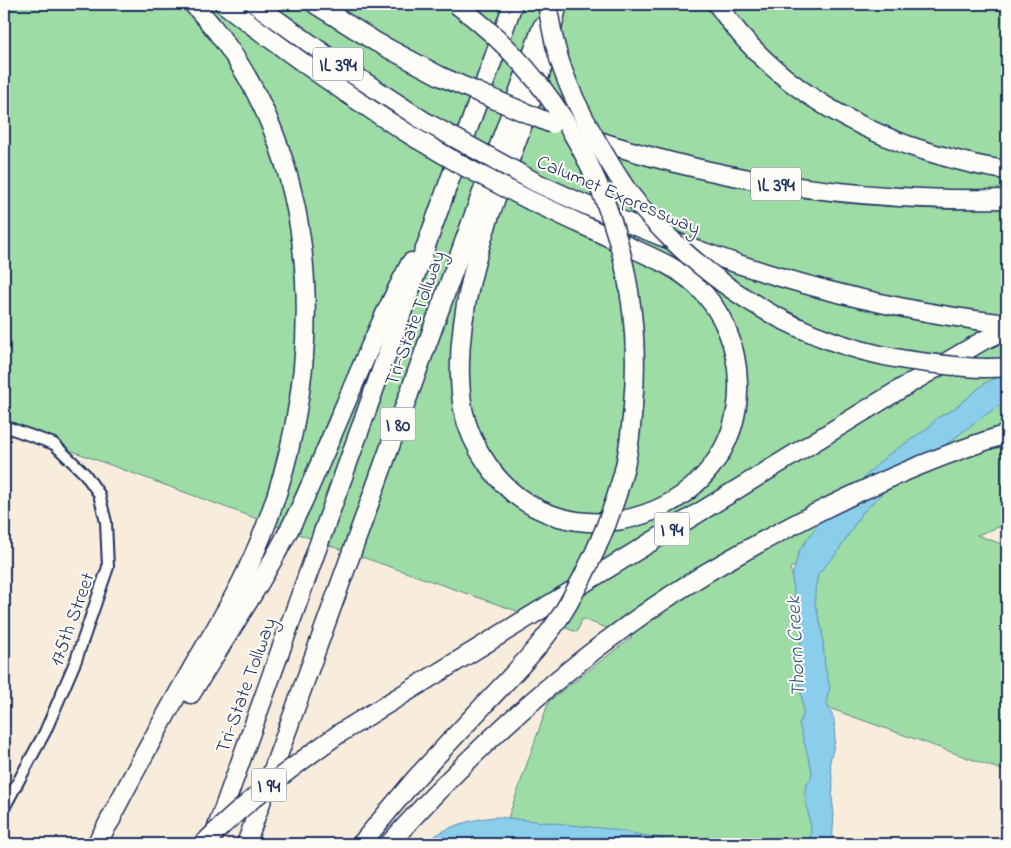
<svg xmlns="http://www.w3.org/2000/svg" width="1011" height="848" viewBox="0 0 1011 848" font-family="'Indie Flower',sans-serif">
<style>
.green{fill:#9ddca5;stroke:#5c8682}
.water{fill:#8aceeb;stroke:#5e8eb3}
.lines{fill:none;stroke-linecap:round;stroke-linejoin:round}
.minor-casing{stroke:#1b2f5e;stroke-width:14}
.motorway-casing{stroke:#1b2f5e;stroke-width:21}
.minor{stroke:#fdfcf7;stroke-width:10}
.motorway{stroke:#fdfcf7;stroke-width:18}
.motorway-bridge-casing{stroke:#1b2f5e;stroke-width:21;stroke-linecap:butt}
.motorway-bridge{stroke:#fdfcf7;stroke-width:18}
.labels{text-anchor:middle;stroke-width:4;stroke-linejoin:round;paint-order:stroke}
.shield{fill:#fdfcf7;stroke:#5f6c8c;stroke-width:1}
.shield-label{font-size:19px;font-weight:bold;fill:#1b2f5e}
.street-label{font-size:20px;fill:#1b2f5e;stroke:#fdfcf7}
.water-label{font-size:21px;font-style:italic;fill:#375781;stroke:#fdfcf7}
</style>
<rect width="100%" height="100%" fill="#f8eddc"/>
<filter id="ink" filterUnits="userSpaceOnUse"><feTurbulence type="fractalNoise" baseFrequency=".02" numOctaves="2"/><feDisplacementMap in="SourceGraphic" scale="10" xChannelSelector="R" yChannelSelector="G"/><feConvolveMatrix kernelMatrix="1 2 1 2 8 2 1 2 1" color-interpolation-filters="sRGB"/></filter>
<g filter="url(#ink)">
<polygon class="green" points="4,4 1007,4 1007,524 977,535 1007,546 1007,772 812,702 813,572 829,553 790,568 807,621 812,730 813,844 647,844 506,824 549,701 632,637 582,619 577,632 342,550 4,426"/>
<g class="water">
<polygon points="1007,373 1007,401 984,416 890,486 862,513 837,553 818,574 815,592 815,603 822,629 825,667 830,688 827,697 827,705 834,719 835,741 830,761 833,786 832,797 834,815 832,844 810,844 811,828 805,797 805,788 811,778 812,771 799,724 803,715 803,708 800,686 801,633 800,618 795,602 792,577 799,551 824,516 885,457 928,428 937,418 954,409 985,383"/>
<path d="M498,817L609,829L659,838L671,844H531L525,843L518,844H425C442,827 474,818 498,817Z"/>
</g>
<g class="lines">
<g class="minor-casing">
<polyline id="minor" points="4,426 54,444 85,474 99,494 106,522 108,567 76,660 45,732 4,808"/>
</g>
<g class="motorway-casing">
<g id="motorway">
<path d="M224,4C287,52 350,98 417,139"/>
<polyline points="255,4 351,73 424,121"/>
<polyline points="315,4 376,42 442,77"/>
<path d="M717,4C764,73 830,116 907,145C940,156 973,166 1007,170"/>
<path d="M587,137C723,183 864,202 1007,199"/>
<path d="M537,183C689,254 840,305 1007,324"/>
<path d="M531,201C562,215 593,230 623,244C649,256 676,266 697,286C723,311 737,346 738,382C743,515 563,575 488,465C476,448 467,429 463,409C444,293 513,167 545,59C550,41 553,22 558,4"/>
<path d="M191,694C228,633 269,573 300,508C338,426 369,341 411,262"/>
<polyline points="340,733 902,388 984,340 1007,330"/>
<path d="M106,827C134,772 164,718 194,665C212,634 232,603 247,570C331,392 335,155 193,4"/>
<polyline points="213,838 513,4"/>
<polyline points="96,844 112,818"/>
<polyline points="246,844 542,27"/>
<polyline points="361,844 415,779 483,706"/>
<path d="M389,844C481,740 587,646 706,573C741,552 776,534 812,515C875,483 940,455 1007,434"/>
</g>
</g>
<use href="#minor" class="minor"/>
<use href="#motorway" class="motorway"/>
<g class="motorway-bridge-casing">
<g id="motorway-bridge">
<path d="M456,4C582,97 647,251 633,406C631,429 629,452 623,474C611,519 591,564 568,604C547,641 512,675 483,706"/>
<path d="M547,4C550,19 552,34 556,48C565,83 582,115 599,145C608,160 617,176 627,190C641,209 657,225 673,241C744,309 830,352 928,363C954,366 981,370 1007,367"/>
<polyline points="442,77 552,124"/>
<polyline points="424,121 537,183"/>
<polyline points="417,139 465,167 531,201"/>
<path d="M203,844C245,802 292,767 340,733"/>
</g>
</g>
<use href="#motorway-bridge" class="motorway-bridge"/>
</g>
</g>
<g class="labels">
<g class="shield">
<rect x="313" y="47.5" width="50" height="33" rx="4"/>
<rect x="751" y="167.5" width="50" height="33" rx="4"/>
<rect x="380.5" y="407.5" width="35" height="33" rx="4"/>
<rect x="654.5" y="512.5" width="35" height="33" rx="4"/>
<rect x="251.5" y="768.5" width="35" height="33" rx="4"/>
</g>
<g class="shield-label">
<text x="338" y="71">IL 394</text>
<text x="776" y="191">IL 394</text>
<text x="398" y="431">I 80</text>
<text x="672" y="536">I 94</text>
<text x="269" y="792">I 94</text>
</g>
<g class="street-label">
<text transform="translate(619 194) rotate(23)" y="7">Calumet Expressway</text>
<text transform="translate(414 318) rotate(-70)" y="7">Tri-State Tollway</text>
<text transform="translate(71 619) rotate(-70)" y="7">175th Street</text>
<text transform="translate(245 685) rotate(-70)" y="7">Tri-State Tollway</text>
</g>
<g class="water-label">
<text transform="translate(795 647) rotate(-93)" y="7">Thorn Creek</text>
</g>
</g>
<rect width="1011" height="848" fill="none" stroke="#fdfcf7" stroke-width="20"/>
<rect x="10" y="10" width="991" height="828" fill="none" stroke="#1b2f5e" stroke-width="2" filter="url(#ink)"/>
</svg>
